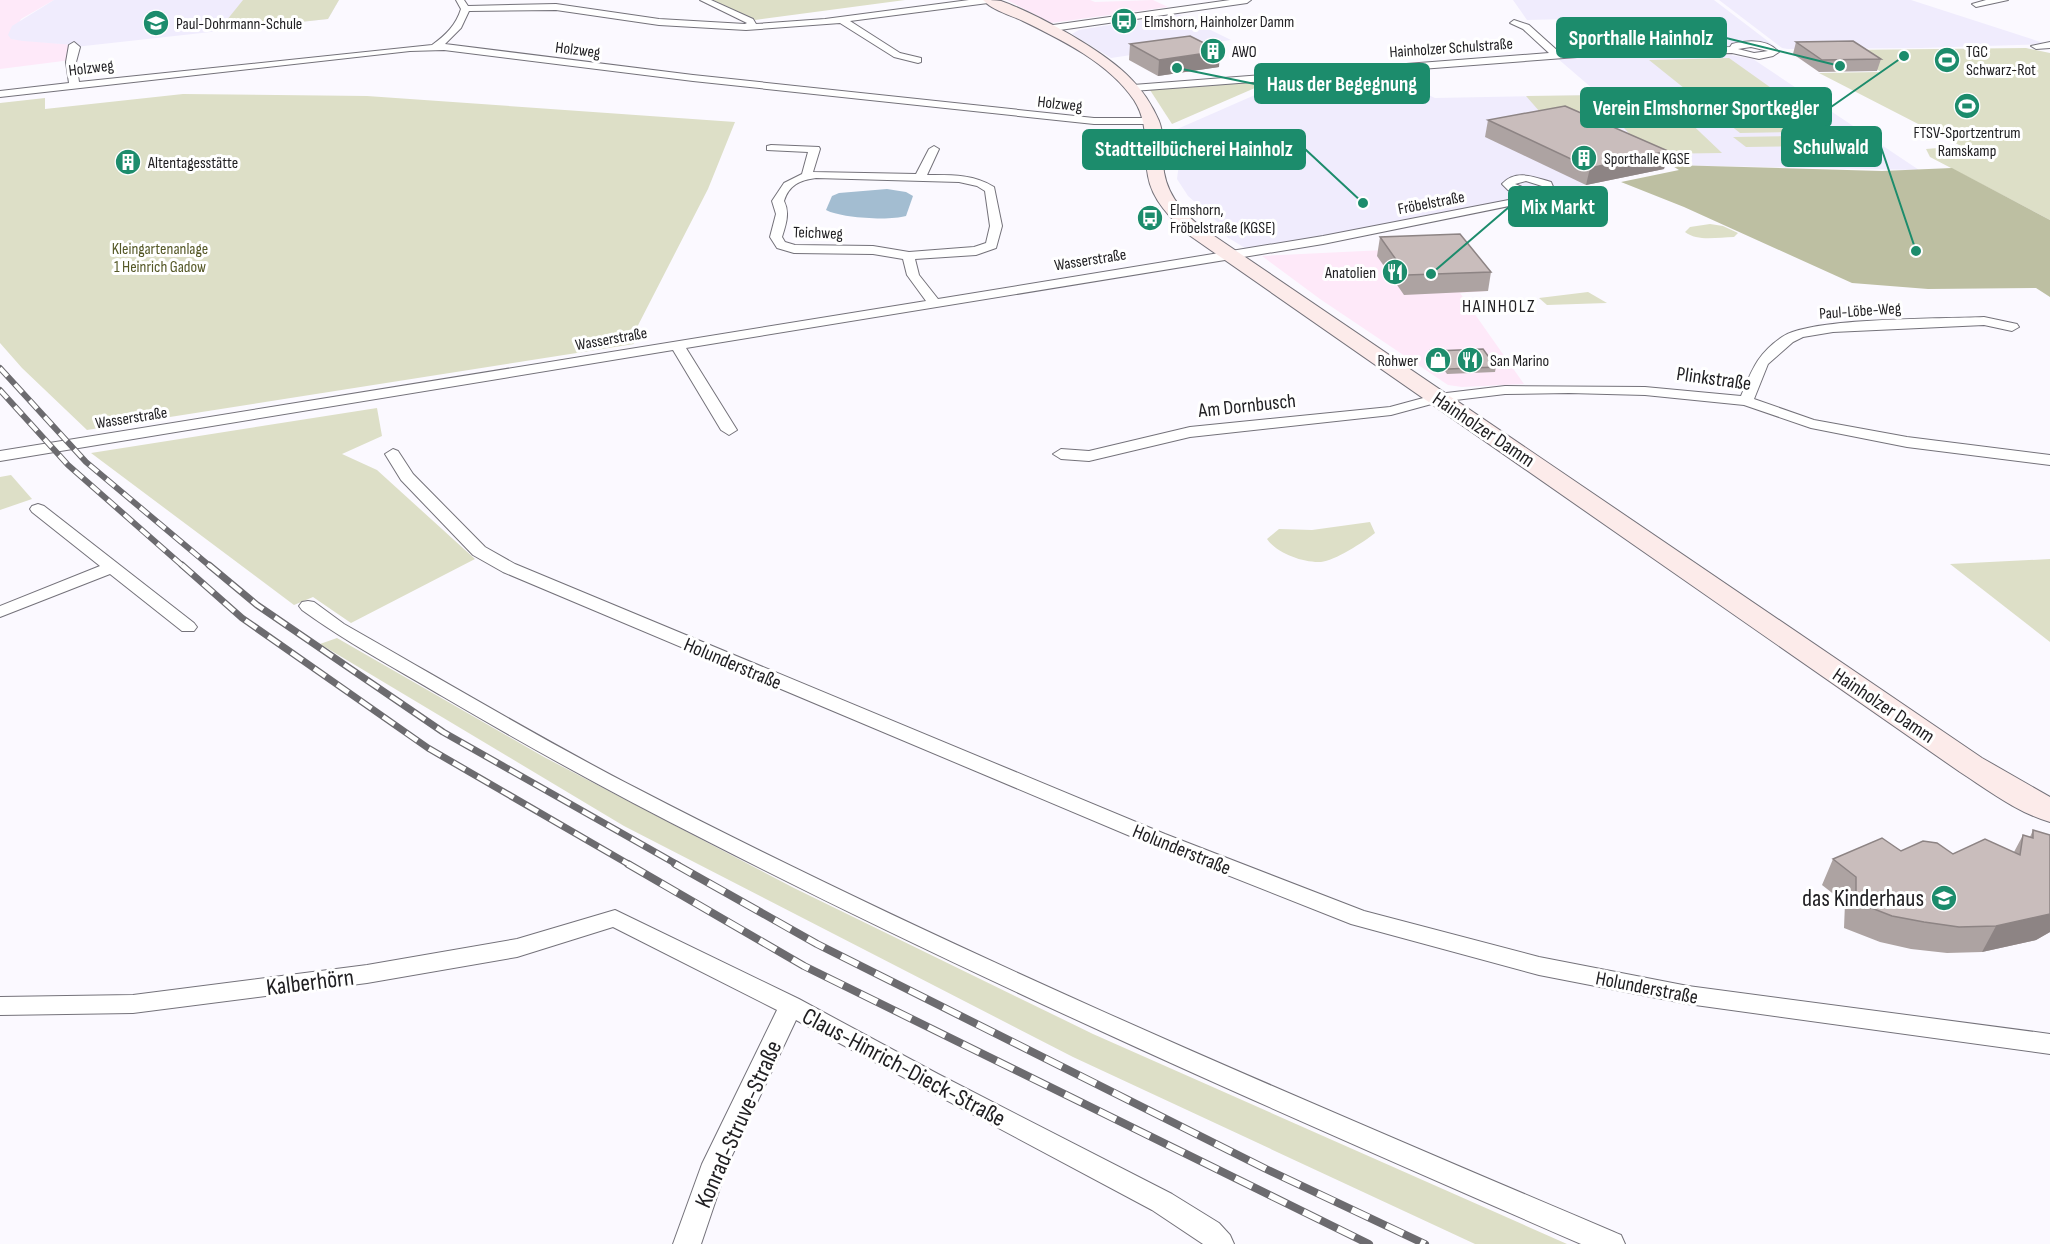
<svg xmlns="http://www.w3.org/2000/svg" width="2050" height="1244" viewBox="0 0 2050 1244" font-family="'Sofia Sans Condensed',sans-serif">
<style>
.commercial{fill:#fee9f9}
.built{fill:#f0ecfd}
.green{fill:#dddfc7}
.forest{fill:#bdbfa2}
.water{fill:#a3bdd1}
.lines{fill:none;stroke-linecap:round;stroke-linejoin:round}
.street-casing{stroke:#74727a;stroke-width:2}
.secondary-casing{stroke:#74727a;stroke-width:2}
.street{fill:#fff;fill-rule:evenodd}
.secondary{fill:#fcebea;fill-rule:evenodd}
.rail-far2-casing{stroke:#6c6b6f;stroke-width:6}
.rail-far1-casing{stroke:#6c6b6f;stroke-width:7}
.rail-casing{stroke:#6c6b6f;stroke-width:8}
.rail-far2{stroke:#fff;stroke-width:4;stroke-dasharray:11;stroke-linecap:butt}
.rail-far1{stroke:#fff;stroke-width:4.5;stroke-dasharray:14;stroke-linecap:butt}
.rail{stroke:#fff;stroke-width:6;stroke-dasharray:19;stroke-linecap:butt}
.wall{fill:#ada3a2}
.shaded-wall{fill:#8d8484}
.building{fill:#c9bdbc;stroke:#8d8484;stroke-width:1.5}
.labels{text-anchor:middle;stroke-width:6;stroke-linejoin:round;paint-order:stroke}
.far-poi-label{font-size:16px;fill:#212023;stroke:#fff;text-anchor:start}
.far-street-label{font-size:16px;fill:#212023;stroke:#fff}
.far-park-label{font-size:16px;fill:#555827;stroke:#fff}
.far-neighbourhood-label{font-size:18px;letter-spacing:1.5px;fill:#212023;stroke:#fff}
.street-label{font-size:20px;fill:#212023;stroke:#fff}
.near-poi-label{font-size:24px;fill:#212023;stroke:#fff;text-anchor:end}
.near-street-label{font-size:24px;fill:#212023;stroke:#fff}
.leader{fill:none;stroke:#1c8c6c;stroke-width:2}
.callout-dot{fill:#1c8c6c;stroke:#fff;stroke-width:2}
.callout{fill:#1c8c6c;stroke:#1c8c6c;stroke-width:2}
.callout-label{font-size:21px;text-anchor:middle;font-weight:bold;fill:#fff}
</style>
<rect width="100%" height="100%" fill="#fbf9ff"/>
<g class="commercial">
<polygon points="0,0 54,0 21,19 11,39 74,45 71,60 0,69"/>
<polygon points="1007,0 1090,0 1095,2 1153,0 1168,7 1051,23"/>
<polygon points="1447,247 1456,253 1488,291 1460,293 1524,384 1462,387 1448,385 1320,299 1262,256"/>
</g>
<g class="built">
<polygon points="54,0 339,0 328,19 75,47 74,45 23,41 11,39 8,35 12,26"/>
<polygon points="1513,0 1714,0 1777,48 1746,43 1720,48 1644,49 1608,18 1527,20"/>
<polygon points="1719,0 1911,0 2047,44 1921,48 1788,49 1782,48"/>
<polygon points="1178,14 1231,40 1111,58 1072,34 1079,30"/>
<polygon points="1719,53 1753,59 1919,170 1658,165 1664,169 1317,238 1245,248 1227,237 1222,226 1188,196 1177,179 1179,164 1186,147 1175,130 1294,78 1376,71 1435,98 1600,95 1557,58"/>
</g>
<g class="green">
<polygon points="243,0 339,0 328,19 218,31"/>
<polygon points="713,0 905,0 755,20"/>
<polygon points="2026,48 2050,53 2050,220 1930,157 1926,149 1961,146 1819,73 1881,72 1847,50"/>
<polygon points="1729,58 1832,131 1740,133 1649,60"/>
<polygon points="1271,81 1172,124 1150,90"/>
<polygon points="183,94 367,96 735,122 708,189 631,339 634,344 87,430 22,368 0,343 0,103 45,98 45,109"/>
<polygon points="1676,94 1695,110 1540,112 1526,96"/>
<polygon points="1681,114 1722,153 1648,154 1612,115"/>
<polygon points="1788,136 1802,146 1746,147 1733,137"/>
<path d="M1710,224L1723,226L1738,233L1734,237C1718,237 1698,242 1685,232L1690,227Z"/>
<polygon points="1588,292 1607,303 1547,305 1539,298"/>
<polygon points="377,408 382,436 342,454 377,470 475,559 351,623 313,597 294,605 91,453"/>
<polygon points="11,475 32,499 0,510 0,477"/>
<path d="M1370,522L1375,533C1364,542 1334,561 1321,562C1303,563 1276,553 1267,539L1279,529L1312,530Z"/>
<polygon points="2050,559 2050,642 1950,564"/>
<polygon points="337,638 544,757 794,888 1093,1034 1567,1244 1475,1244 1073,1057 624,826 320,644"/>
</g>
<polygon class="forest" points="1671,165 1882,171 1952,168 2050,220 2050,297 2036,288 1928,289 1852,283 1684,207 1621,182 1679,170"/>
<path class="water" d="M887,189L906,192L913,196L906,216C889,221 841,218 826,210L832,196L839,193Z"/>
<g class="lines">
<g class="street-casing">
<g id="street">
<path d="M456,0H464L468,6L556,4L659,19L745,24L747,23L700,0H711L753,19L756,24L825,19L969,0H992L988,3L850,21L900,53L921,58V62L918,63L894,57L840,23L746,30L659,25L556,10L469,11L461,28L445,44L693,75L1094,118H1152L1157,121L1152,124H1094L693,81L444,50L410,51L0,97V91L69,83L66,62L69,45L74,42L80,47L76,62L79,82L432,45C446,35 456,25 461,9Z"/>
<polygon points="1230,0 1251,0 1247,3 1046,32 1042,29 1046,26"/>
<polygon points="1986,0 2008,0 1976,7 1972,4"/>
<path d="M1514,20L1529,25L1559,52L1730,47L1732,44C1748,40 1767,39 1779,52L1773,56L1759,59L1732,53L1604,55L1133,91L1128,88L1133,85L1549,53L1523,29L1510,23ZM1751,47L1768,51L1754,53L1738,49Z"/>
<polygon points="2050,42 2050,48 2036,49 2031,46"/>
<path d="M771,145L819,147L820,149L813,172L916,174L929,149L934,146L939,149L927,175C950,175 974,174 994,187L1002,226L996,248L976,255L915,259L919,275L938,299L1323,236L1524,197L1508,190L1502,184C1516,169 1534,177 1551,182L1554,189L1547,193L1535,196L1533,201L1529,202L1323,244L686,348L737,430L729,435L721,430L673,350L0,461V451L926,301L907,275L903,259L873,254L794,253L777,248L770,237L776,214L772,201L784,183L802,174L808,152L767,150V146ZM816,178L959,182L977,186L985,191L990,226L986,243L974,247L909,252L873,246L795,245L785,242L782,237C786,224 790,213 784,201C789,185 800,180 816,178ZM1526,181L1542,186V187L1527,189L1515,184Z"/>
<path d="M1984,317L2017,324L2019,327L2012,331L1984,325L1833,332L1803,337L1793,342L1768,364L1754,399L1814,420L1907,437L2050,455V465L1907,447L1811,428L1744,405L1645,395L1569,393L1505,394L1439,402L1391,415L1190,437L1089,461L1061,459L1053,454L1061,449L1089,451L1190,427L1390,407L1438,394L1505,386L1645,387L1741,396C1752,370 1757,354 1782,337C1811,317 1943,319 1984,317Z"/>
<polygon points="393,449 398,451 413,474 485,547 515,564 1165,834 1364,911 1539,957 1688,986 2050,1034 2050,1054 1688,1004 1539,975 1351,924 1149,844 503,572 473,555 401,480 385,454"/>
<polygon points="38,504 44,506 194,623 197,627 194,631 182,631 110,574 0,617 0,606 100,566 32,512 30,509 32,506"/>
<path d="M308,601L314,602L344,624C441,679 537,737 636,788C956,954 1289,1094 1621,1235L1625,1244H1581C1287,1116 992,987 707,841C617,796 529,747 442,696C395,668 346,642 302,610L299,606L302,602Z"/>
<polygon points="615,910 799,999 938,1074 1172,1194 1219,1223 1230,1235 1234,1244 1203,1244 1152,1210 796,1020 728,1164 701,1244 673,1244 702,1164 777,1010 613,927 517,957 367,983 133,1013 0,1015 0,997 133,995 367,965 517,939"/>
</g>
</g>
<g class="secondary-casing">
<path id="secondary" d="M983,0C989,0 995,0 1001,1C1037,14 1105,51 1131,79C1143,91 1152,105 1159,121C1164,134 1163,149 1163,162C1164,191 1180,210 1201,227L1982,758L2050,797V822C2018,813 1988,790 1960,772L1189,235C1171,219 1152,200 1148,176C1143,149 1150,125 1134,100C1109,63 1062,40 1023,21C1010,15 992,10 983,0Z"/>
</g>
<use href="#street" class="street"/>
<use href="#secondary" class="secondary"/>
<g class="rail-far2-casing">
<g id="rail-far2">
<polyline points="0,368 86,462 211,567"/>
<polyline points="0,390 68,465 184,567"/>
</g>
</g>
<g class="rail-far1-casing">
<g id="rail-far1">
<polyline points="182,565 242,618 428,748 630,865"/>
<polyline points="209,565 257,605 443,732 678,865"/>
</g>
</g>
<g class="rail-casing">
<g id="rail">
<polyline points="628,864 804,966 1369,1244"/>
<polyline points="675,864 817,944 1266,1169 1425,1244"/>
</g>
</g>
<use href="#rail-far2" class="rail-far2"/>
<use href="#rail-far1" class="rail-far1"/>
<use href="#rail" class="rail"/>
</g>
<g class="wall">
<polygon points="1796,42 1881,59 1877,71 1819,72 1793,54"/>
<polygon points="1130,44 1219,67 1158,76 1129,60"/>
<polygon points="1488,120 1668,151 1664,169 1586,185 1485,137"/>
<polygon points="1380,237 1491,272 1488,291 1404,295 1377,256"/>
<polygon points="1436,351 1496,367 1495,372 1447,374 1435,357"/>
<polygon points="2033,830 2050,835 2050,932 2036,940 1982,952 1947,953 1911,949 1880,942 1844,928 1845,903 1822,885 1833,859 1901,851 1953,854 2014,852 2023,835 2030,837"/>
</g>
<g class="shaded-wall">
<polygon points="1220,51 1219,67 1158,76 1159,60"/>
<polygon points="1668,151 1664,169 1586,185 1590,168"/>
<polygon points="2050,914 2050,932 2036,940 1982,952 1996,926"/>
</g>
<g class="building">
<polygon points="1190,36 1220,51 1159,60 1130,44"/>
<polygon points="1853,41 1881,59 1822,60 1796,42"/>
<polygon points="1565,106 1668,151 1590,168 1488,120"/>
<polygon points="1460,234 1491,272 1407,275 1380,237"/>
<polygon points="1483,349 1496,367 1448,369 1436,351"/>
<polygon points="2033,830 2050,835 2050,914 1996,926 1959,927 1924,922 1892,916 1856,902 1856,877 1833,859 1882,838 1901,851 1923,841 1937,843 1953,854 1985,839 2020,855 2023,835 2033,838"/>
</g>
<defs>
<g id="bus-disc" transform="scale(1.35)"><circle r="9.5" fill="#1c8c6c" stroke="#fff"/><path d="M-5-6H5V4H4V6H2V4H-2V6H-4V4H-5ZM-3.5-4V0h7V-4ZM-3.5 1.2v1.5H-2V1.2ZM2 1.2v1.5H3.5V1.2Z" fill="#fff"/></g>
<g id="school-disc" transform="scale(1.35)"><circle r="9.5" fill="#1c8c6c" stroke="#fff"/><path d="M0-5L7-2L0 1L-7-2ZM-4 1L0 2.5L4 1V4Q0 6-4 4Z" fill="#fff"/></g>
<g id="building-disc" transform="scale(1.35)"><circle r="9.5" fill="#1c8c6c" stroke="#fff"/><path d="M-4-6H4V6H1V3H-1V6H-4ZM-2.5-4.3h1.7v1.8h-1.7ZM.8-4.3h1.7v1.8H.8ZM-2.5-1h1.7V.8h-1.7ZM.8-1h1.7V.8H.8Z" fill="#fff"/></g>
<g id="stadium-disc" transform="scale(1.35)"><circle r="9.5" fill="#1c8c6c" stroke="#fff"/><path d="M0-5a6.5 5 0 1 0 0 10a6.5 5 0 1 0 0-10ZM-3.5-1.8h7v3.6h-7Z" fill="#fff"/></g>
<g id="restaurant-disc" transform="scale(1.35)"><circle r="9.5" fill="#1c8c6c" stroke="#fff"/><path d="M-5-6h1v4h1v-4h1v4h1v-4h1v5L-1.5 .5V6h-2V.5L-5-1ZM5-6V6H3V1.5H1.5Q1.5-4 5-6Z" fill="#fff"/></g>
<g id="shop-disc" transform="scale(1.35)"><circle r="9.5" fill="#1c8c6c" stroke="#fff"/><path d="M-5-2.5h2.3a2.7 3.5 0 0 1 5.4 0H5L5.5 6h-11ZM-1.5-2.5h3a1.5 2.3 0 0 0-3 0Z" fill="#fff"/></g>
</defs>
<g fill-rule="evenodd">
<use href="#bus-disc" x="1124" y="21"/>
<use href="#school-disc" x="156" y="23"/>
<use href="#building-disc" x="1213" y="51"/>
<use href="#stadium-disc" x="1947" y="60"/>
<use href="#stadium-disc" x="1967" y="106"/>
<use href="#building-disc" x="1584" y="158"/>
<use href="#building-disc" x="128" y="162"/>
<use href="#bus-disc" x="1150" y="218"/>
<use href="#restaurant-disc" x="1395" y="272"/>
<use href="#shop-disc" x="1438" y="360"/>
<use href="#restaurant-disc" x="1470" y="360"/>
<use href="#school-disc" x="1944" y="898"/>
</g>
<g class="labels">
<g class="far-poi-label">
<text x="1144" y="27">Elmshorn, Hainholzer Damm</text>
<text x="176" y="29">Paul-Dohrmann-Schule</text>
<text x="1232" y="57">AWO</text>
<text x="1966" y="57">TGC<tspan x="1966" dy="18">Schwarz-Rot</tspan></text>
<text x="1967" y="138" text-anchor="middle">FTSV-Sportzentrum<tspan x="1967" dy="18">Ramskamp</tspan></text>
<text x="1604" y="164">Sporthalle KGSE</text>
<text x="148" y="168">Altentagesstätte</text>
<text x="1170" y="215">Elmshorn,<tspan x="1170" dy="18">Fröbelstraße (KGSE)</tspan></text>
<text x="1376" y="278" text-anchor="end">Anatolien</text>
<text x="1418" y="366" text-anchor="end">Rohwer</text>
<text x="1490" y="366">San Marino</text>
</g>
<g class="far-street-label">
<text transform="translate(1451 47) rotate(-4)" y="6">Hainholzer Schulstraße</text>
<text transform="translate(578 49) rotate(7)" y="6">Holzweg</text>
<text transform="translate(91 67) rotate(-7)" y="6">Holzweg</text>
<text transform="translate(1060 103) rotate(6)" y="6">Holzweg</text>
<text transform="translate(1431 202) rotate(-11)" y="6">Fröbelstraße</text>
<text transform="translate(818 232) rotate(2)" y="6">Teichweg</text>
<text transform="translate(1090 259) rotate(-9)" y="6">Wasserstraße</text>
<text transform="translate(1860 310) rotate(-4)" y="6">Paul-Löbe-Weg</text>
<text transform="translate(611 338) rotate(-10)" y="6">Wasserstraße</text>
<text transform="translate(131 417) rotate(-9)" y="6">Wasserstraße</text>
</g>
<g class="far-park-label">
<text x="160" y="254">Kleingartenanlage<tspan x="160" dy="18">1 Heinrich Gadow</tspan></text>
</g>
<g class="far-neighbourhood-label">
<text x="1499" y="312">HAINHOLZ</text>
</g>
<g class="street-label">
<text transform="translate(1714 378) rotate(8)" y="7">Plinkstraße</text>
<text transform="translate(1247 405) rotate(-6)" y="7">Am Dornbusch</text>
<text transform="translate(1484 429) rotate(34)" y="7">Hainholzer Damm</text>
<text transform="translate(733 663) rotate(23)" y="7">Holunderstraße</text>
<text transform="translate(1884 705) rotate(34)" y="7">Hainholzer Damm</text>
<text transform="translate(1182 849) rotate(22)" y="7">Holunderstraße</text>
<text transform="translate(1647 987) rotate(11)" y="7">Holunderstraße</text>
</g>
<g class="near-poi-label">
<text x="1924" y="906">das Kinderhaus</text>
</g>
<g class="near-street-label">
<text transform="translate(310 982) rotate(-7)" y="8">Kalberhörn</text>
<text transform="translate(904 1067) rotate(28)" y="8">Claus-Hinrich-Dieck-Straße</text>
<text transform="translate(738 1124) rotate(-66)" y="8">Konrad-Struve-Straße</text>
</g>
</g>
<path class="leader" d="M1840 66L1726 38M1177 68L1255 84M1904 56L1831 107M1916 251L1881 147M1363 203L1305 149M1431 274L1509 207"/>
<g class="callout-dot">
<circle cx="1840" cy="66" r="6"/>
<circle cx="1177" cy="68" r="6"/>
<circle cx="1904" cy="56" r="6"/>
<circle cx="1916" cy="251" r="6"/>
<circle cx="1363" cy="203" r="6"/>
<circle cx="1431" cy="274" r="6"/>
</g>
<g class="callout">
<rect x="1557" y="18" width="169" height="39" rx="6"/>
<rect x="1255" y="64" width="174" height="39" rx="6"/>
<rect x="1581" y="88" width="250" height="39" rx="6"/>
<rect x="1782" y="127" width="99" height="39" rx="6"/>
<rect x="1083" y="130" width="222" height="39" rx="6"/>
<rect x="1509" y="187" width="98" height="39" rx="6"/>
</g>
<g class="callout-label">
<text x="1641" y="45">Sporthalle Hainholz</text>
<text x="1342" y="91">Haus der Begegnung</text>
<text x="1706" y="115">Verein Elmshorner Sportkegler</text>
<text x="1831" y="154">Schulwald</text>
<text x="1194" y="156">Stadtteilbücherei Hainholz</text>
<text x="1558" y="214">Mix Markt</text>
</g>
</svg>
